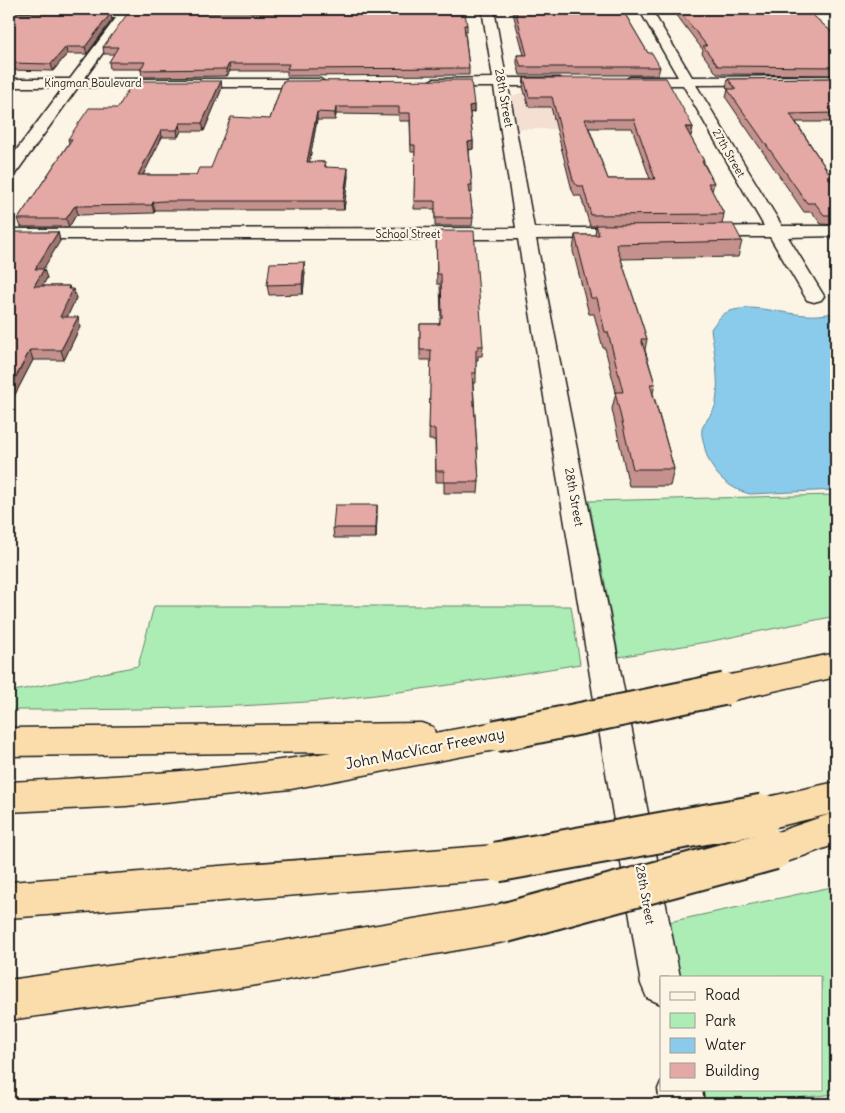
<svg xmlns="http://www.w3.org/2000/svg" width="845" height="1113" viewBox="0 0 845 1113" font-family="Delius,sans-serif">
<style>
.built{fill:#f5ded2}
.green{fill:#acecb5;stroke:#648468}
.water{fill:#8acbeb;stroke:#5e8598}
.lines{fill:none;stroke-linecap:round;stroke-linejoin:round}
.minor-casing{stroke:#1c1c1c;stroke-width:3}
.tertiary-casing{stroke:#1c1c1c;stroke-width:3}
.motorway-casing{stroke:#1c1c1c;stroke-width:3}
.minor{fill:#fcf5e5;fill-rule:evenodd}
.tertiary{fill:#fcf5e5;fill-rule:evenodd}
.motorway{fill:#faddab;fill-rule:evenodd}
.motorway-bridge-far1-casing{stroke:#1c1c1c;stroke-width:35;stroke-linecap:butt}
.motorway-bridge-casing{stroke:#1c1c1c;stroke-width:43;stroke-linecap:butt}
.motorway-bridge-far1{stroke:#faddab;stroke-width:31}
.motorway-bridge{stroke:#faddab;stroke-width:39}
.wall{fill:#c4918d;stroke:#1c1c1c;fill-rule:evenodd}
.shaded-wall{fill:#a07673;stroke:#1c1c1c}
.building{fill:#e4a9a4;stroke:#1c1c1c;fill-rule:evenodd}
.labels{text-anchor:middle;stroke-width:4.5;stroke-linejoin:round;paint-order:stroke}
.far-street-label{font-size:11px;fill:#1c1c1c;stroke:#fcf5e5}
.street-label{font-size:12px;fill:#1c1c1c;stroke:#fcf5e5}
.near-street-label{font-size:15px;fill:#1c1c1c;stroke:#fcf5e5}
</style>
<rect width="100%" height="100%" fill="#fcf5e5"/>
<filter id="ink" filterUnits="userSpaceOnUse"><feTurbulence type="fractalNoise" baseFrequency=".02" numOctaves="2"/><feDisplacementMap in="SourceGraphic" scale="10" xChannelSelector="R" yChannelSelector="G"/><feConvolveMatrix kernelMatrix="1 2 1 2 8 2 1 2 1" color-interpolation-filters="sRGB"/></filter>
<g filter="url(#ink)">
<polygon class="built" points="521,93 568,93 579,129 518,129 512,98 513,96"/>
<g class="green">
<polygon points="836,495 836,616 712,641 619,657 589,501"/>
<path d="M154,606H571L580,664C495,678 406,693 320,701C217,709 112,710 9,710V692L138,666Z"/>
<polygon points="836,886 836,1094 739,1104 704,1104 701,1089 821,1089 821,977 680,977 669,922"/>
</g>
<path class="water" d="M746,308C777,308 806,321 836,312V490L750,494C726,488 708,470 704,444C703,440 701,434 702,429C705,420 715,412 716,402C720,380 714,351 711,329C723,312 725,311 746,308Z"/>
<g class="lines">
<g class="minor-casing">
<g id="minor">
<polygon points="123,9 135,9 133,12 163,12 169,15 163,18 128,18 84,79 320,79 327,83 320,87 78,87 15,174 9,176 9,160 64,87 9,87 9,79 70,79 116,18 9,18 9,12 121,12"/>
<polygon points="482,9 494,9 506,78 560,78 567,82 560,86 508,86 534,228 632,228 638,229 641,233 638,237 632,238 536,239 680,977 661,977 661,1004 647,998 641,984 518,239 9,239 9,229 516,228 494,87 433,87 426,83 433,79 493,78"/>
<polygon points="639,9 651,9 692,77 836,76 836,84 696,85 782,226 836,226 836,236 788,237 824,296 821,300 814,302 807,300 770,237 700,237 694,236 691,232 694,228 700,227 764,226 683,85 630,85 623,81 630,77 678,77"/>
<polygon points="661,1082 661,1089 702,1089 704,1104 660,1104 658,1089"/>
</g>
</g>
<g class="tertiary-casing">
<polygon id="tertiary" points="813,9 836,9 836,14 819,12"/>
</g>
<g class="motorway-casing">
<g id="motorway">
<polygon points="836,653 836,677 725,702 714,698 709,689 714,680 725,676"/>
<path d="M495,722L507,726L511,736L507,746L495,750L291,789L126,806L9,812V782C116,776 225,771 331,752L9,756V728L421,723L433,727L435,733Z"/>
<polygon points="836,782 836,844 773,867 760,862 755,850 760,838 830,814 763,830 751,825 745,814 751,803 763,798"/>
<polygon points="497,845 510,850 515,862 510,874 497,879 9,918 9,882"/>
<polygon points="504,904 518,910 523,923 518,936 504,942 257,985 9,1020 9,980 257,945"/>
</g>
</g>
<use href="#minor" class="minor"/>
<use href="#tertiary" class="tertiary"/>
<use href="#motorway" class="motorway"/>
<g class="motorway-bridge-far1-casing">
<polyline id="motorway-bridge-far1" points="495,736 725,689"/>
</g>
<g class="motorway-bridge-casing">
<g id="motorway-bridge">
<polyline points="497,862 763,814"/>
<polyline points="504,923 773,850"/>
</g>
</g>
<use href="#motorway-bridge-far1" class="motorway-bridge-far1"/>
<use href="#motorway-bridge" class="motorway-bridge"/>
</g>
<g class="wall">
<polygon points="9,9 121,9 120,10 9,10 9,11"/>
<rect x="136" y="9" width="327" height="1"/>
<polygon points="512,9 622,9 648,53 660,67 658,75 520,75 517,63 517,55 524,55"/>
<polygon points="672,9 806,9 836,36 836,75 717,74 702,53 703,50"/>
<polygon points="9,13 111,13 112,20 87,54 67,54 53,71 9,70"/>
<polygon points="467,25 467,31 465,31 469,68 469,75 287,76 287,71 230,71 227,76 142,77 141,69 110,69 109,62 114,54 104,54 103,47"/>
<path d="M524,78L693,127L691,136H690L704,161V163L714,183L712,191L724,214L722,224L742,241L738,257L621,259L647,339L645,350L655,384L653,393L674,469L670,486H629L612,409L616,392L605,348H603L594,314H589L573,251L575,235H595L596,226H590L581,196H575L572,190L551,107H529L523,87ZM589,128H632L650,179H608Z"/>
<polygon points="836,78 836,122 796,122 831,176 830,181 836,188 836,225 821,224 812,212 804,212 726,98 728,89 726,87 728,79"/>
<polygon points="221,81 222,88 204,131 181,131 178,137 162,137 143,175 196,175 211,168 270,119 283,81 474,105 474,112 470,113 473,141 473,149 469,150 472,185 472,193 470,193 473,218 472,226 435,226 435,209 414,209 415,152 411,152 410,121 399,121 399,115 336,114 335,120 317,120 309,162 325,162 326,167 348,176 344,210 155,210 154,213 78,215 76,215 69,227 21,227 18,219 69,143 68,139 118,108"/>
<polygon points="836,228 836,245 831,238 834,229"/>
<polygon points="436,231 483,346 482,356 478,356 478,360 476,360 476,383 473,383 479,482 478,493 444,493 444,482 436,482 435,440 429,440 431,360 420,360 420,324 439,324 441,318 440,284 437,284"/>
<polygon points="58,232 60,241 43,269 47,278 42,286 69,286 70,289 76,298 67,317 80,327 64,360 33,360 9,406 9,233"/>
<polygon points="305,272 303,294 269,295 267,285"/>
<polygon points="377,516 376,538 334,538 333,528"/>
</g>
<g class="shaded-wall">
<polygon points="111,13 112,20 87,54 85,47"/>
<polygon points="66,47 67,54 53,71 51,64"/>
<polygon points="229,64 230,71 227,76 226,69"/>
<polygon points="221,81 222,88 204,131 202,123"/>
<polygon points="474,105 474,112 469,113 469,106"/>
<polygon points="336,107 336,114 335,120 335,113"/>
<polygon points="317,112 317,120 308,170 307,162"/>
<polygon points="180,123 181,131 178,137 177,130"/>
<polygon points="685,127 693,127 691,136 683,137"/>
<polygon points="161,130 162,137 139,183 138,175"/>
<polygon points="473,141 473,149 468,150 468,142"/>
<polygon points="348,168 348,176 344,210 343,201"/>
<polygon points="153,202 155,210 154,213 152,205"/>
<polygon points="76,206 78,215 76,215 69,227 66,219 74,207"/>
<polygon points="58,232 60,241 38,278 35,269"/>
<polygon points="304,262 305,272 303,294 302,284"/>
<polygon points="44,269 47,278 37,296 34,286"/>
<polygon points="69,286 71,293 73,289 76,298 63,326 60,317"/>
<polygon points="78,317 80,327 64,360 61,350"/>
<polygon points="30,350 33,360 9,406 9,390"/>
<polygon points="377,505 377,516 376,538 376,528"/>
</g>
<g class="building">
<polygon points="515,9 622,9 648,53 652,53 660,67 521,67 517,55 527,55"/>
<polygon points="678,9 806,9 836,36 836,67 718,66 703,46 707,46"/>
<polygon points="9,13 111,13 85,47 66,47 51,64 9,63"/>
<polygon points="128,13 465,13 467,25 464,25 469,68 287,69 289,64 229,64 226,69 140,70 145,62 109,62 118,47 103,47"/>
<path d="M524,78H666L693,127H685L704,161H702L714,183H708L724,214L591,215L583,186H577L573,180L552,97H529ZM585,119H634L655,179H608Z"/>
<polygon points="836,78 836,113 790,114 831,176 827,176 836,188 836,215 824,215 815,203 807,203 728,90 729,90 728,89 736,89 728,79"/>
<polygon points="471,80 474,105 469,106 473,141 468,142 472,185 469,185 473,218 435,218 435,201 414,201 415,145 411,145 410,113 399,113 399,107 336,107 335,113 317,112 307,162 325,162 325,167 348,168 343,201 163,201 153,202 152,205 76,206 74,207 66,219 18,219 72,139 68,139 89,108 118,108 133,81 221,81 202,123 180,123 177,130 161,130 138,175 196,175 199,168 211,168 231,117 270,119 283,81"/>
<polygon points="733,224 742,241 616,244 647,339 641,339 655,384 650,384 674,469 633,469 615,392 623,392 608,332 605,332 597,298 591,298 575,235 599,235 596,225"/>
<polygon points="436,231 474,231 483,346 478,346 478,350 476,350 476,373 472,373 479,482 444,482 444,471 436,471 435,429 429,429 431,350 420,350 420,324 440,324 440,318 442,318 441,274 437,274"/>
<polygon points="9,232 58,232 35,269 44,269 34,286 69,286 68,289 73,289 60,317 78,317 61,350 30,350 9,390"/>
<polygon points="304,262 302,284 267,285 270,263"/>
<polygon points="335,505 377,505 376,528 333,528"/>
</g>
</g>
<g class="labels">
<g class="far-street-label">
<text x="93" y="87">Kingman Boulevard</text>
<text transform="translate(729 153) rotate(60)" y="4">27th Street</text>
<text x="408" y="238">School Street</text>
</g>
<g class="street-label">
<text transform="translate(504 98) rotate(80)" y="4">28th Street</text>
<text transform="translate(574 497) rotate(80)" y="4">28th Street</text>
<text transform="translate(645 895) rotate(80)" y="4">28th Street</text>
</g>
<g class="near-street-label">
<text transform="translate(425 749) rotate(-11)" y="5">John MacVicar Freeway</text>
</g>
</g>
<rect width="845" height="1113" fill="none" stroke="#fcf5e5" stroke-width="30"/>
<rect x="15" y="15" width="815" height="1083" fill="none" stroke="#1c1c1c" stroke-width="2" filter="url(#ink)"/>
<rect x="660" y="976" width="162" height="115" fill="#fcf5e5" stroke="#a29e95"/>
<rect x="670" y="992" width="25" height="8" fill="#fcf5e5" stroke="#a29e95"/>
<text x="705" y="1000" font-size="15" fill="#1c1c1c">Road</text>
<rect x="670" y="1013" width="25" height="15" fill="#acecb5" stroke="#a29e95"/>
<text x="705" y="1026" font-size="15" fill="#1c1c1c">Park</text>
<rect x="670" y="1038" width="25" height="15" fill="#8acbeb" stroke="#a29e95"/>
<text x="705" y="1050" font-size="15" fill="#1c1c1c">Water</text>
<rect x="670" y="1063" width="25" height="15" fill="#e4a9a4" stroke="#a29e95"/>
<text x="705" y="1076" font-size="15" fill="#1c1c1c">Building</text>
</svg>
